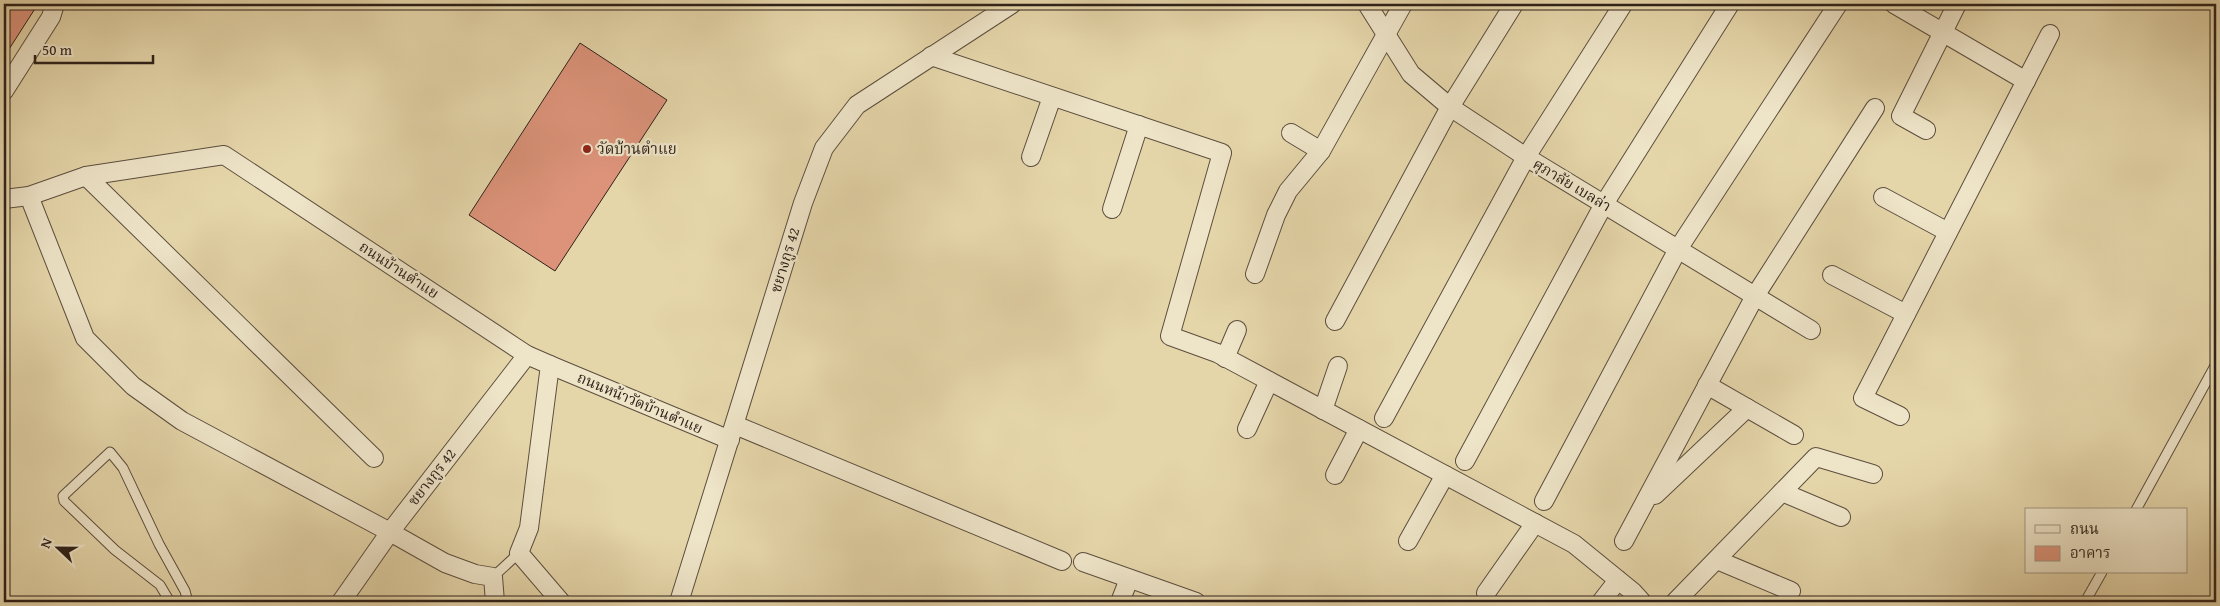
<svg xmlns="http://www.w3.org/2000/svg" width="2220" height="606" viewBox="0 0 2220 606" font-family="'Gentium Book Plus','Noto Serif Thai',serif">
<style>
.building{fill:#dc937a;stroke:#2e211a}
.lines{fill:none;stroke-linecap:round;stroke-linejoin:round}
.lane-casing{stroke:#5c4e3e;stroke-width:11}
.street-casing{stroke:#5c4e3e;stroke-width:20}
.lane{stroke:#eee4c8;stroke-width:9}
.street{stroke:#eee4c8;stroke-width:18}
.poi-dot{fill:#8f2418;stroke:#eee4c8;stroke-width:2}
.labels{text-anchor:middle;stroke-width:4.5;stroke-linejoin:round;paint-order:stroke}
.poi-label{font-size:15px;fill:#2e211a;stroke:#eee4c8;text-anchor:start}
.street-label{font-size:15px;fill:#2e211a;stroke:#eee4c8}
</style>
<rect width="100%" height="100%" fill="#e5d6aa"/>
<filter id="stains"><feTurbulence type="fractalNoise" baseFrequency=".004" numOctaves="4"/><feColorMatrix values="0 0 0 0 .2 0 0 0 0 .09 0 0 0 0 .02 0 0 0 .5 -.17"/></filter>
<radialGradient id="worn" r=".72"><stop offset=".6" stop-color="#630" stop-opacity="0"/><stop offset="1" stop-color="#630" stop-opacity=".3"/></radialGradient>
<g class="building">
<polygon points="4,4 38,4 4,57"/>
<polygon points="580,43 667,100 555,271 469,215"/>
</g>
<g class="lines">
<g class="lane-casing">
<g id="lane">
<polyline points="2136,510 2216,364"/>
<polyline points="493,577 519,553"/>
<polyline points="170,602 160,585 115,550 64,501 63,496 110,452 123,468 159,544 185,591 188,602"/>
<polyline points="2085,602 2102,572"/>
</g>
</g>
<g class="street-casing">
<g id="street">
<polyline points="1367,4 1411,74 1450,107 1526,157 1811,330"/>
<polyline points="1894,4 2026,81"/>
<polyline points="931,56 1222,153 1170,336 1217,353 1574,544 1633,592 1642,602"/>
<polyline points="4,91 51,17 55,4"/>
<polyline points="1926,130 1901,116 1957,4"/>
<polyline points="1291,133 1321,151"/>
<polyline points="1031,157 1052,97"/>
<polyline points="86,176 374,458"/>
<polyline points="29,196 85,338 133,386 182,421 390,532 445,563 475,574 493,577 495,602"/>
<polyline points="1883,197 1948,232"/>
<polyline points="4,199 29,196 86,176 224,155 527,355 550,365 529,528 519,553 561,602"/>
<polyline points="1112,209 1139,125"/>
<polyline points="1255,274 1276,215 1288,191 1321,151 1403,4"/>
<polyline points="1832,275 1906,314"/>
<polyline points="1335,321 1450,107 1514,4"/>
<polyline points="1225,358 1237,330"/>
<polyline points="550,365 730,440"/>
<polyline points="1707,385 1794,435"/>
<polyline points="1323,410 1338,366"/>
<polyline points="1900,416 1863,398 2050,34"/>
<polyline points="1384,418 1526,157 1622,6"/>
<polyline points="735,425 1062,561"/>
<polyline points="1247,429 1269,381"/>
<polyline points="1465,461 1604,204 1730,4"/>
<polyline points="1335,475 1359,429"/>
<polyline points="1782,492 1841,517"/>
<polyline points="1655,495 1747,408"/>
<polyline points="1544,501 1678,249 1838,4"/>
<polyline points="1408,541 1445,475"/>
<polyline points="1624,541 1755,296 1875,108"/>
<polyline points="1717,560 1791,591"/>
<polyline points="1083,562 1196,602"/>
<polyline points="1486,593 1535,523"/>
<polyline points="341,602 390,532 527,355"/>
<polyline points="679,602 803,203 824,148 857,105 1012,4"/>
<polyline points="1120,602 1129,579"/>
<polyline points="1601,602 1618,580"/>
<polyline points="1675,602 1816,457 1873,474"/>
</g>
</g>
<use href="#lane" class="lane"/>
<use href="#street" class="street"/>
</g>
<circle class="poi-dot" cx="587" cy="149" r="5"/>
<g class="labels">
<g class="poi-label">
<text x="597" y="154">วัดบ้านตำแย</text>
</g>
<g class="street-label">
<text transform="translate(1572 185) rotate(31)" y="5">ศุภาลัย เบลล่า</text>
<text transform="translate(785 260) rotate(-73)" y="5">ชยางกูร 42</text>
<text transform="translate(399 270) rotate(33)" y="5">ถนนบ้านตำแย</text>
<text transform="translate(640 403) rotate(23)" y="5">ถนนหน้าวัดบ้านตำแย</text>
<text transform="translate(432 477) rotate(-52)" y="5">ชยางกูร 42</text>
</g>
</g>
<rect width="2220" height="606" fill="none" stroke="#e5d6aa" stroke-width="20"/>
<rect x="5" y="5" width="2210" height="596" fill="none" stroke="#2e211a" stroke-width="2.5"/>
<rect x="10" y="10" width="2200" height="586" fill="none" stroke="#2e211a"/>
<rect x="2025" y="508" width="162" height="65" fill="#eee4c8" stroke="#a19682"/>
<rect x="2035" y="525" width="25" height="8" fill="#eee4c8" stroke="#a19682"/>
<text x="2070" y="534" font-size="15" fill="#2e211a">ถนน</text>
<rect x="2035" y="546" width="25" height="15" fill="#dc937a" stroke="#a19682"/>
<text x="2070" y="558" font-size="15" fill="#2e211a">อาคาร</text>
<g transform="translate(58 548) rotate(292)" stroke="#eee4c8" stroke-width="4" paint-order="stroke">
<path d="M0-4L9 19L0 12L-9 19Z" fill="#2e211a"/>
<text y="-8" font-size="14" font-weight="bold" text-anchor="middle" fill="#2e211a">N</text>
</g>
<path d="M35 55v8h118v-8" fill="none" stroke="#2e211a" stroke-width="2.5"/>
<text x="42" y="55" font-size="15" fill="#2e211a" stroke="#eee4c8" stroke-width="4" paint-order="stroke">50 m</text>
<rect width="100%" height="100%" filter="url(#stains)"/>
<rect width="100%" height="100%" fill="url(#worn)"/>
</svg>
